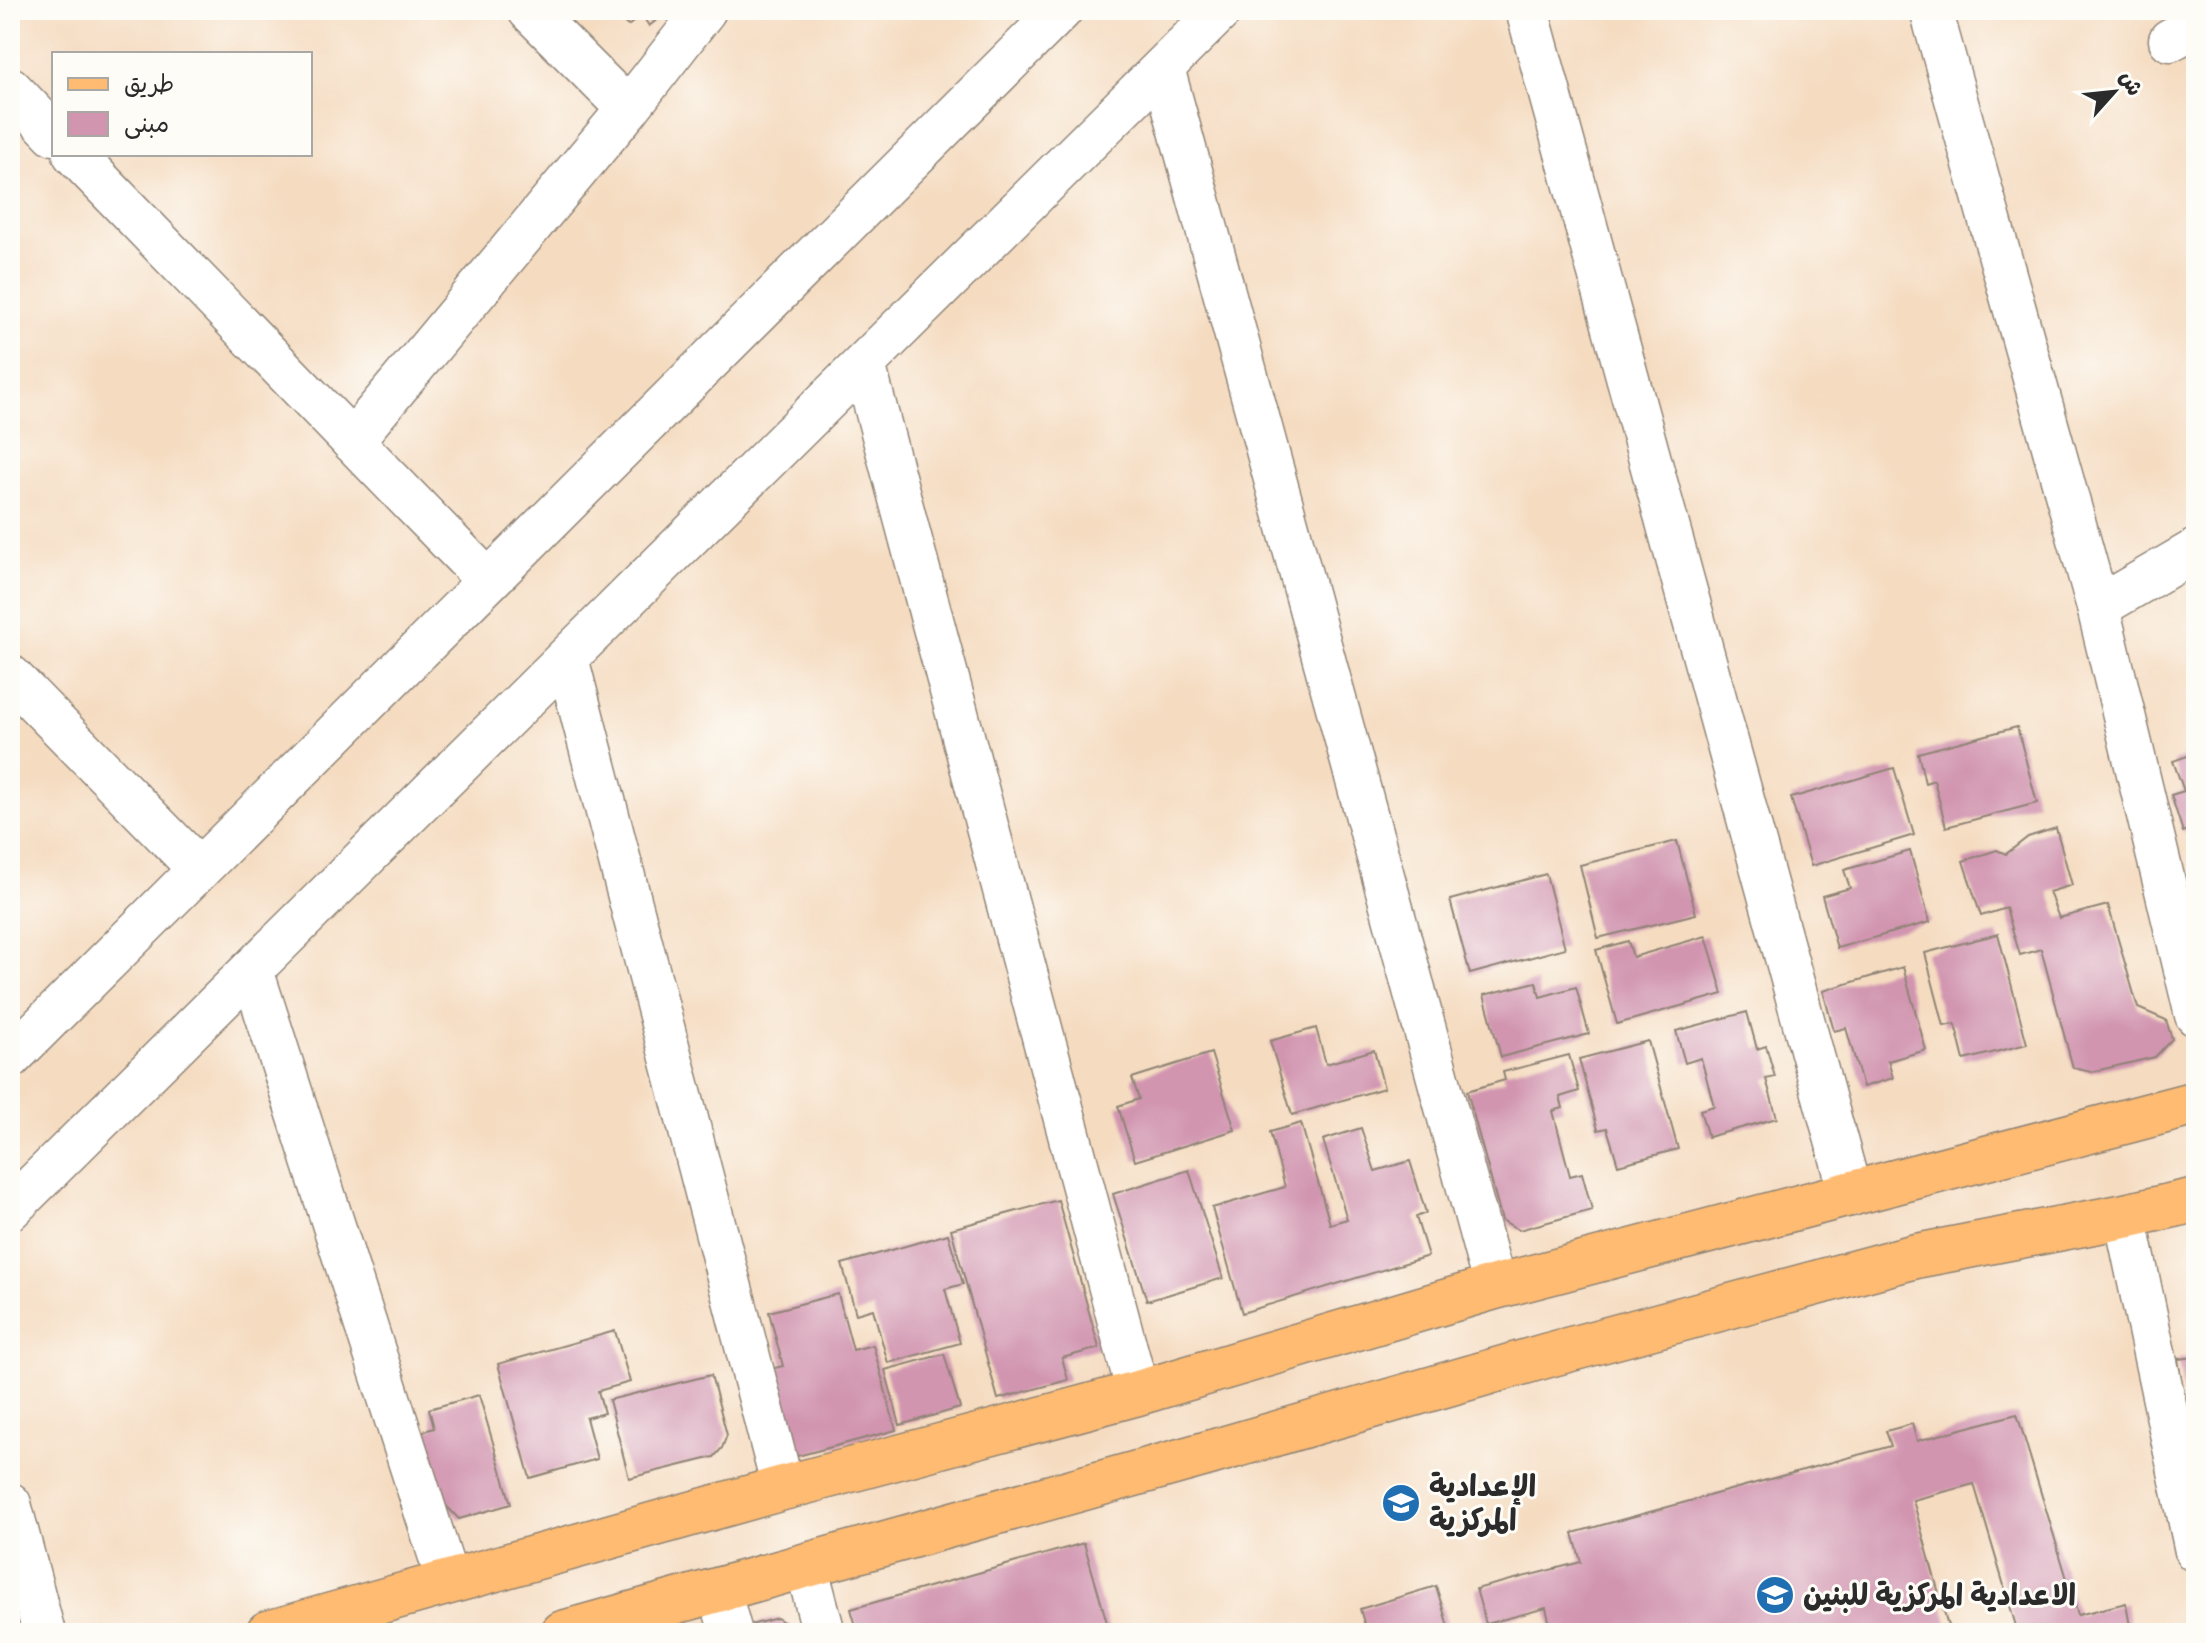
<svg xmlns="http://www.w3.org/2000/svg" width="2206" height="1643" viewBox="0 0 2206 1643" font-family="'Gochi Hand','Playpen Sans Arabic',sans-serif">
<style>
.building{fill:#d195b0}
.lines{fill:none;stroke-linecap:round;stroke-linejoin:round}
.minor-casing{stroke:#908476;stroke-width:45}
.major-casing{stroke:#908476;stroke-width:47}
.minor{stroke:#fff;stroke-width:42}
.major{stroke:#febb71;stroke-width:44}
.labels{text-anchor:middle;stroke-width:6;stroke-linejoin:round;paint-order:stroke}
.poi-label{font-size:30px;font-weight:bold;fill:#2b2b2b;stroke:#fdfcf7;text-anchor:start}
</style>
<rect width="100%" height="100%" fill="#fdfcf7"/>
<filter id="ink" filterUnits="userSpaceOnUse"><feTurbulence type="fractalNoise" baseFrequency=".0125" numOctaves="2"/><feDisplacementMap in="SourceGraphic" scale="16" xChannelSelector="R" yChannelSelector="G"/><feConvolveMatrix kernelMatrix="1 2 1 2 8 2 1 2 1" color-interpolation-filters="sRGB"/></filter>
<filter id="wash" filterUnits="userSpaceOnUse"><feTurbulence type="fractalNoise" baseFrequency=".006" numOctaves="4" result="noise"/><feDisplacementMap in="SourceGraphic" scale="32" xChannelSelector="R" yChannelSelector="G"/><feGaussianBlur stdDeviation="1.8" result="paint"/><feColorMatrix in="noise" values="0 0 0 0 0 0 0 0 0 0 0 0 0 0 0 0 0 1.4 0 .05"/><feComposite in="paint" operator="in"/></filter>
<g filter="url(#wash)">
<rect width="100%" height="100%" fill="#f5dcc1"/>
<g id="blocks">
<g class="building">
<polygon points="629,10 653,10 659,18 649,26 642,15 628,26 621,20"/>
<polygon points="2017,727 2037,803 1946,827 1934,780 1925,783 1918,753"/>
<polygon points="2196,753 2196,827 2183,832 2171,795 2184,791 2173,761"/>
<polygon points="1894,768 1914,835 1811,866 1791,798"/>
<polygon points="2056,828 2072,885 2049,892 2059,918 2108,905 2138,1008 2166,1020 2172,1039 2155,1057 2091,1072 2073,1068 2041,949 2020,955 2006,908 1981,916 1963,861 1997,850 2006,854 2028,837"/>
<polygon points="1677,841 1696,914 1598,938 1580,865"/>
<polygon points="1910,851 1930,922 1837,948 1822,896 1850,888 1844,870"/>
<polygon points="1546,874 1565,948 1470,974 1450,900"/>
<polygon points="1998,934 2027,1044 1964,1060 1955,1024 1944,1026 1925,953"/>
<polygon points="1706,936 1723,994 1617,1024 1596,950 1628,941 1633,957"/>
<polygon points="1903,967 1926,1050 1888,1061 1893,1078 1863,1087 1846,1028 1834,1031 1823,991"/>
<polygon points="1536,982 1540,997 1576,987 1589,1034 1501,1057 1484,995"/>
<polygon points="1747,1012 1757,1049 1766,1046 1775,1077 1766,1079 1777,1118 1708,1137 1700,1110 1714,1106 1701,1058 1685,1063 1676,1031"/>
<polygon points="1316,1028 1326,1064 1374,1050 1384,1088 1292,1115 1270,1041"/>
<polygon points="1648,1041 1678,1149 1618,1165 1607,1128 1598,1130 1579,1059"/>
<polygon points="1211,1053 1235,1130 1135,1161 1118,1106 1139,1099 1132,1078"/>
<polygon points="1569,1055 1579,1091 1560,1097 1563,1108 1553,1111 1570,1176 1582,1173 1592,1210 1519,1230 1502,1220 1467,1091 1505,1080 1503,1072"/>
<polygon points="1301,1123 1330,1224 1347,1219 1323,1140 1361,1128 1375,1171 1410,1161 1426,1213 1416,1217 1428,1256 1242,1313 1212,1208 1285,1187 1270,1132"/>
<polygon points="1189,1170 1223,1278 1147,1301 1113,1194"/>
<polygon points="1058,1200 1099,1348 1062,1358 1068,1380 998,1399 951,1229"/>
<polygon points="948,1234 963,1284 945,1289 960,1343 888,1363 873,1309 856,1314 842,1264"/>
<polygon points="838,1294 853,1350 873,1345 896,1430 786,1459 763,1371 783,1366 769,1312"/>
<polygon points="615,1331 630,1382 598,1391 604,1413 586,1418 597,1459 530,1478 498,1364"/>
<polygon points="944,1354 960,1408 900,1425 885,1370"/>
<polygon points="2196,1357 2196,1463 2194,1463 2178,1359"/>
<polygon points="711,1375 727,1435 722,1448 714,1457 629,1478 609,1400"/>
<polygon points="479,1395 511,1504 459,1519 432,1491 414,1434 434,1428 429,1409"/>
<polygon points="2017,1414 2078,1615 2126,1603 2131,1633 2018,1633 1974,1484 1913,1500 1950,1633 1552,1633 1546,1608 1486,1624 1476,1589 1581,1562 1573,1533 1891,1446 1886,1431 1912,1424 1917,1441"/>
<polygon points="1084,1543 1110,1633 858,1633 851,1609"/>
<polygon points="1436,1586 1450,1633 1367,1633 1360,1609"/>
<polygon points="777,1618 797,1630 798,1633 745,1633 743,1627"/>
</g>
</g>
</g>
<g filter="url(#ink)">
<use href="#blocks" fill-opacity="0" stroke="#908476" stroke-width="2"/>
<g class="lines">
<g class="minor-casing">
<g id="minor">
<polyline points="529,10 628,109"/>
<polyline points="1527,10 1851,1195"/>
<polyline points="1931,10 2098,607 2196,1015"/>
<polyline points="2170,40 2196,26"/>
<polyline points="1163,68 1495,1287"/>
<polyline points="10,88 54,134"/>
<polyline points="74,154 488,581"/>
<polyline points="864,364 1138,1393"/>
<polyline points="352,441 628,109 705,10"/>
<polyline points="2098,607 2196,550"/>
<polyline points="567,658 783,1488"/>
<polyline points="10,676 199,869"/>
<polyline points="252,970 448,1582"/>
<polyline points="10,1058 1061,10"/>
<polyline points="10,1209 1221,10"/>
<polyline points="2125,1216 2196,1551"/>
<polyline points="10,1504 44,1633"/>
<polyline points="806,1565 824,1633"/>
<polyline points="719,1590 731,1633"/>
</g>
</g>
<g class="major-casing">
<g id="major">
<polyline points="268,1633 783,1488 1138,1393 1495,1287 2196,1103"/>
<polyline points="563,1633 1202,1455 1545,1356 1916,1256 2125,1216 2196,1200"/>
</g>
</g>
<use href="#minor" class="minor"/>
<use href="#major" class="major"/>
</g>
</g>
<defs>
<g id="school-disc" transform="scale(2)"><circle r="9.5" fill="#1f6fb2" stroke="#fdfcf7"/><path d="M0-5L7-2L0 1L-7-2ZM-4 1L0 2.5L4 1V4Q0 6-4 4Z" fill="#fff"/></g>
</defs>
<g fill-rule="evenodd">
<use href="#school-disc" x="1401" y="1503"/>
<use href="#school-disc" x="1775" y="1595"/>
</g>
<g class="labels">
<g class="poi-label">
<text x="1429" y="1496">الإعدادية<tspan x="1429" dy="34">المركزية</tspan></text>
<text x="1803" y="1605">الاعدادية المركزية للبنين</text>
</g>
</g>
<rect width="2206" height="1643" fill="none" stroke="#fdfcf7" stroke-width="40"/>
<rect x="52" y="52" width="260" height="104" fill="#fdfcf7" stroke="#a9a8a5" stroke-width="2"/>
<rect x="68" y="78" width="40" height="12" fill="#febb71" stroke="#a9a8a5" stroke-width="2"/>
<text x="124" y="92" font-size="24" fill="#2b2b2b">طريق</text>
<rect x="68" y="112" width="40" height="24" fill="#d195b0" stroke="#a9a8a5" stroke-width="2"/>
<text x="124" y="132" font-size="24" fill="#2b2b2b">مبنى</text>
<g transform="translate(2114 92) rotate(63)" stroke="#fdfcf7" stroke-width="6" paint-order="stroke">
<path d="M0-6L14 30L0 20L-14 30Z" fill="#2b2b2b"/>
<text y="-12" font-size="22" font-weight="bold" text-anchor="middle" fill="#2b2b2b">ش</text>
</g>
</svg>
